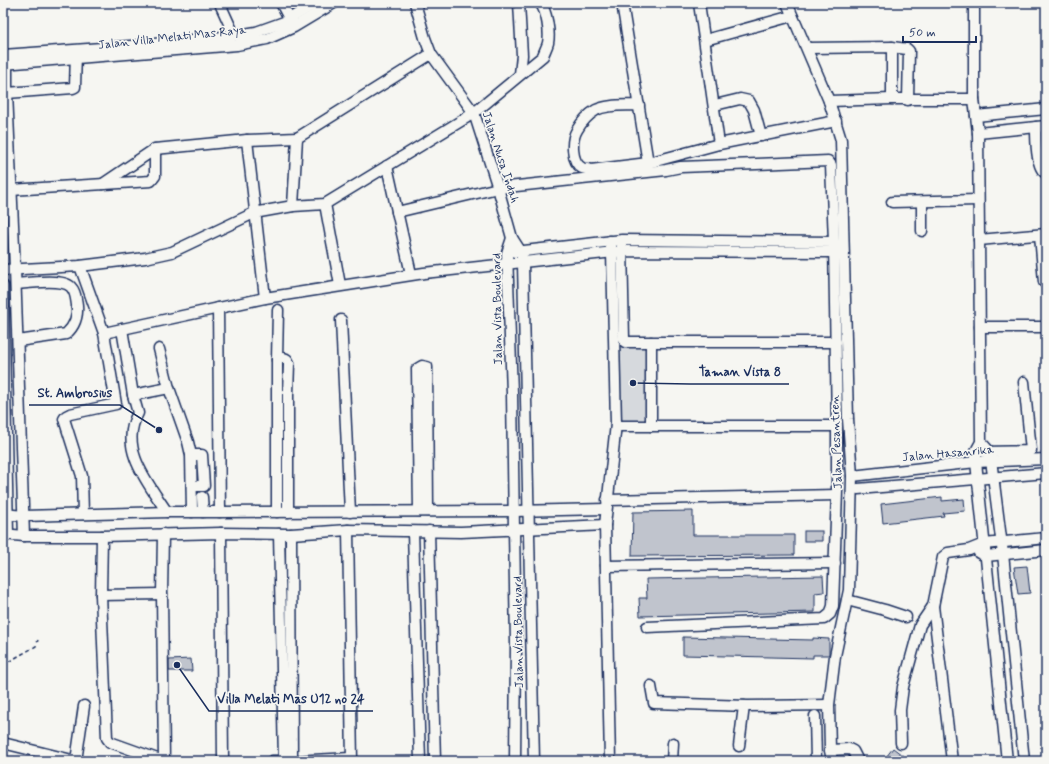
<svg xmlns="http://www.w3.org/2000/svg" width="1049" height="764" viewBox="0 0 1049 764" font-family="Mynerve,sans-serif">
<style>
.green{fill:#d6d9dd;stroke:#78849e}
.building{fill:#c0c4cd;stroke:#1b2f5e}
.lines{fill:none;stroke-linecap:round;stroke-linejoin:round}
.minor-casing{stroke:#1b2f5e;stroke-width:13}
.path{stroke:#1b2f5e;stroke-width:1.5;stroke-dasharray:4 3;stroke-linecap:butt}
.minor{stroke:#f6f6f2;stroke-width:10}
.labels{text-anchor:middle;stroke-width:3.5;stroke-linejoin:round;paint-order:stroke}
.street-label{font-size:12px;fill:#1b2f5e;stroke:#f6f6f2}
.leader{fill:none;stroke:#1b2f5e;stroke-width:1.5}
.callout-dot{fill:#1b2f5e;stroke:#f6f6f2;stroke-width:1.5}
.callout-label{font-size:13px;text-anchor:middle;font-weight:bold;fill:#1b2f5e;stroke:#f6f6f2;stroke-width:3.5;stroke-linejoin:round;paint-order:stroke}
</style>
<rect width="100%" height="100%" fill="#f6f6f2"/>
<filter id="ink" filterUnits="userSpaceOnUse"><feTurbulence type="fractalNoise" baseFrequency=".025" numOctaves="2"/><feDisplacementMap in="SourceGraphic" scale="8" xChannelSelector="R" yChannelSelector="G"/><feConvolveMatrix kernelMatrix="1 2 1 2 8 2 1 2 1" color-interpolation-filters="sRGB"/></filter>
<g filter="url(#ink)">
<polygon class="green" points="614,342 651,342 651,426 616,424"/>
<g class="building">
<polygon points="942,497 942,501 964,499 965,511 943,513 944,516 883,523 881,504"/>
<polygon points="693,511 693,535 794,535 794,555 632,556 633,512"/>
<rect x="804" y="531" width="18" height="10"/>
<polygon points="1027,566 1030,593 1018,594 1014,567"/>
<polygon points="823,576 824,592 815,593 815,612 640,616 639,598 647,598 646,579"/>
<polygon points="683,637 813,640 813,638 829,639 829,655 813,655 813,658 683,655"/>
<polygon points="191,659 192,671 169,671 169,660"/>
<polygon points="893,748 910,761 883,761"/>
</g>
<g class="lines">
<g class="minor-casing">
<g id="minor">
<polyline points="222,3 221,6 231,28 233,36"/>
<polyline points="281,3 292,24"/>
<polyline points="415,3 425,38 431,54 474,113 498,188 512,238 521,252 523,263 534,761"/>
<polyline points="519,3 522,55 520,74"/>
<polyline points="622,3 648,163"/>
<polyline points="699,3 719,144"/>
<polyline points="787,3 829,101 841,140 848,419 852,476 849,590 835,656 829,705 830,750 832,761"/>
<polyline points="974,3 974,99 978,133 981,442 976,451 976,462 1007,761"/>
<polyline points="705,40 792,16"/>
<polyline points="892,47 892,99"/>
<polyline points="807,48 892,47 907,49 909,51 908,100"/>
<polyline points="3,55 144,45 233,36 256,32 284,22 316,3"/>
<polyline points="7,55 7,93 15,269 24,536"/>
<polyline points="3,64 237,45 267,39 294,27 334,3"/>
<polyline points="7,93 73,88 75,87 76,53"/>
<polyline points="829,101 892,99 974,99"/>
<path d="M639,105C625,106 608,104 596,110C588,115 581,123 577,130C571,140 571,162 582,168C584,169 588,169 591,170L648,163L719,144L836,121"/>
<polyline points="715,105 740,99 749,101 754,110 761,136"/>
<polyline points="976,116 1046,109"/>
<path d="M1036,127C1036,137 1036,170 1046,173"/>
<polyline points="978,133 1046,126"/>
<polyline points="247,140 265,298"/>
<polyline points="387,166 411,274"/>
<polyline points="103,184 155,149 247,140 297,138"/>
<polyline points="3,189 11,190 151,181 155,176 155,149"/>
<polyline points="892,202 978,200"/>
<polyline points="922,202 922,231"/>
<polyline points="325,204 340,285"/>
<polyline points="293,206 297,138 431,54"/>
<polyline points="397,212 498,188 666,170 681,167 828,161 831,165 834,242 837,426 837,491 833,606 830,614 824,619 647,627"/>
<polyline points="1040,235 1044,282"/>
<polyline points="512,238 507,253 512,393 514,530 516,643 515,761"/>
<polyline points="979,240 1046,234"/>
<polyline points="610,241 612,252 616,424 619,426 837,426"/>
<polyline points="622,246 624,339 625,342 836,342"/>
<polyline points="515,252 622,240 834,242"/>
<polyline points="80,266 104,333 265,298 424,273 623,251 834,252"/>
<path d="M3,270L80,266L145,258L172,252L254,213L293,206L325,204L474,113L543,56C544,52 547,47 548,43C550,33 547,11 540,3"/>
<path d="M16,284C28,283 63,278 71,287C76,292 76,299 77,305C78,317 75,326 66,334L18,341"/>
<polyline points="3,286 8,535"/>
<polyline points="218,308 220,512 514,511 606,509"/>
<polyline points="341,320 350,512"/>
<polyline points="980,327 1046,327"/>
<path d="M122,329L133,395L138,413C118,448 148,483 167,512"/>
<polyline points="159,349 169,388 188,442 191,455 192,512"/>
<path d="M277,360C282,357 287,357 289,363L288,394V512"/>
<polyline points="133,395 169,388"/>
<polyline points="651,426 651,342"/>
<polyline points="981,442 990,452 1003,554 1024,761"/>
<polyline points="984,452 1029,451 1031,450 1024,382"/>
<polyline points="191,455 202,455 204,486 192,486"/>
<polyline points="852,476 976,462 1046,459"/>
<polyline points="858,489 1046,473"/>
<polyline points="202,497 203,512"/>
<polyline points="607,500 836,495"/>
<polyline points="419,511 417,369 422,366 427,367 428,511"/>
<polyline points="277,512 277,360 278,310"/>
<polyline points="3,514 24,516 167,512 220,512"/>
<polyline points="83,514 82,476 64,419 66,416 70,414 116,404 104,333"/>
<polyline points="348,530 352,761"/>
<polyline points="429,531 435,761"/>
<polyline points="413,532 420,761"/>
<polyline points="221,533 223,761"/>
<polyline points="3,534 24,536 102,536 221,533 291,534 348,530 461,532 605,525"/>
<polyline points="163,534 162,594 164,761"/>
<polyline points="279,534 284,760"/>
<polyline points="291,534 292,761"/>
<polyline points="102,536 101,595 107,738 110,742 163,761"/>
<polyline points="979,553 986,556 1046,550"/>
<polyline points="606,566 835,563"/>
<polyline points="101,595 162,594"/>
<polyline points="847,600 885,610 906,617"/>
<polyline points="651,686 654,703 748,706 829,705"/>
<polyline points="815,716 816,761"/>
<polyline points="3,743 76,761"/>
<polyline points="901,743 900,710 903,687 920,625 933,606"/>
<polyline points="739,746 744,706"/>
<polyline points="830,750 849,749 853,751 858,761"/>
<polyline points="76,761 84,706"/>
<polyline points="272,761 289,761"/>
<polyline points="293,761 351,758"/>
<polyline points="610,761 605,525 616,424"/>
<polyline points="672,761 673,743"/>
<polyline points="952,761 933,606 943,557 948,553 969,550 984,544 1046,538"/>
</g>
</g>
<polyline class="path" points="3,665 36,646 38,640"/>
<use href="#minor" class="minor"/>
</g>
</g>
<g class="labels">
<g class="street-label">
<text transform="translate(172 37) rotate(-6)" y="4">Jalan Villa Melati Mas Raya</text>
<text transform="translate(501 157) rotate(72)" y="4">Jalan Nusa Indah</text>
<text transform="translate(497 309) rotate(-91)" y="4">Jalan Vista Boulevard</text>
<text transform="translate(836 442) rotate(-92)" y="4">Jalan Pesantren</text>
<text transform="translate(948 453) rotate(-5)" y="4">Jalan Hasanrika</text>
<text transform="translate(518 632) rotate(-91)" y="4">Jalan Vista Boulevard</text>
</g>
</g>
<path class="leader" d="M633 383L690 384H789M159 430L120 405H29M177 665L209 711H373"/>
<g class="callout-dot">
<circle cx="633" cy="383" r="4"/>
<circle cx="159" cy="430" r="4"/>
<circle cx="177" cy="665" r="4"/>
</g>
<g class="callout-label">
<text x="740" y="376">Taman Vista 8</text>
<text x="75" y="397">St. Ambrosius</text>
<text x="291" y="703">Villa Melati Mas U12 no 24</text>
</g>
<rect width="1049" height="764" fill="none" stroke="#f6f6f2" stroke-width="16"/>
<rect x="8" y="8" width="1033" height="748" fill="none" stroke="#1b2f5e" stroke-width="1.5" filter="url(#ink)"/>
<path d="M903 36v6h73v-6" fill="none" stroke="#1b2f5e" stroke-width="2"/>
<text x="909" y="36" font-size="12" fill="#1b2f5e" stroke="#f6f6f2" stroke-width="3" paint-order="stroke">50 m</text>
</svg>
